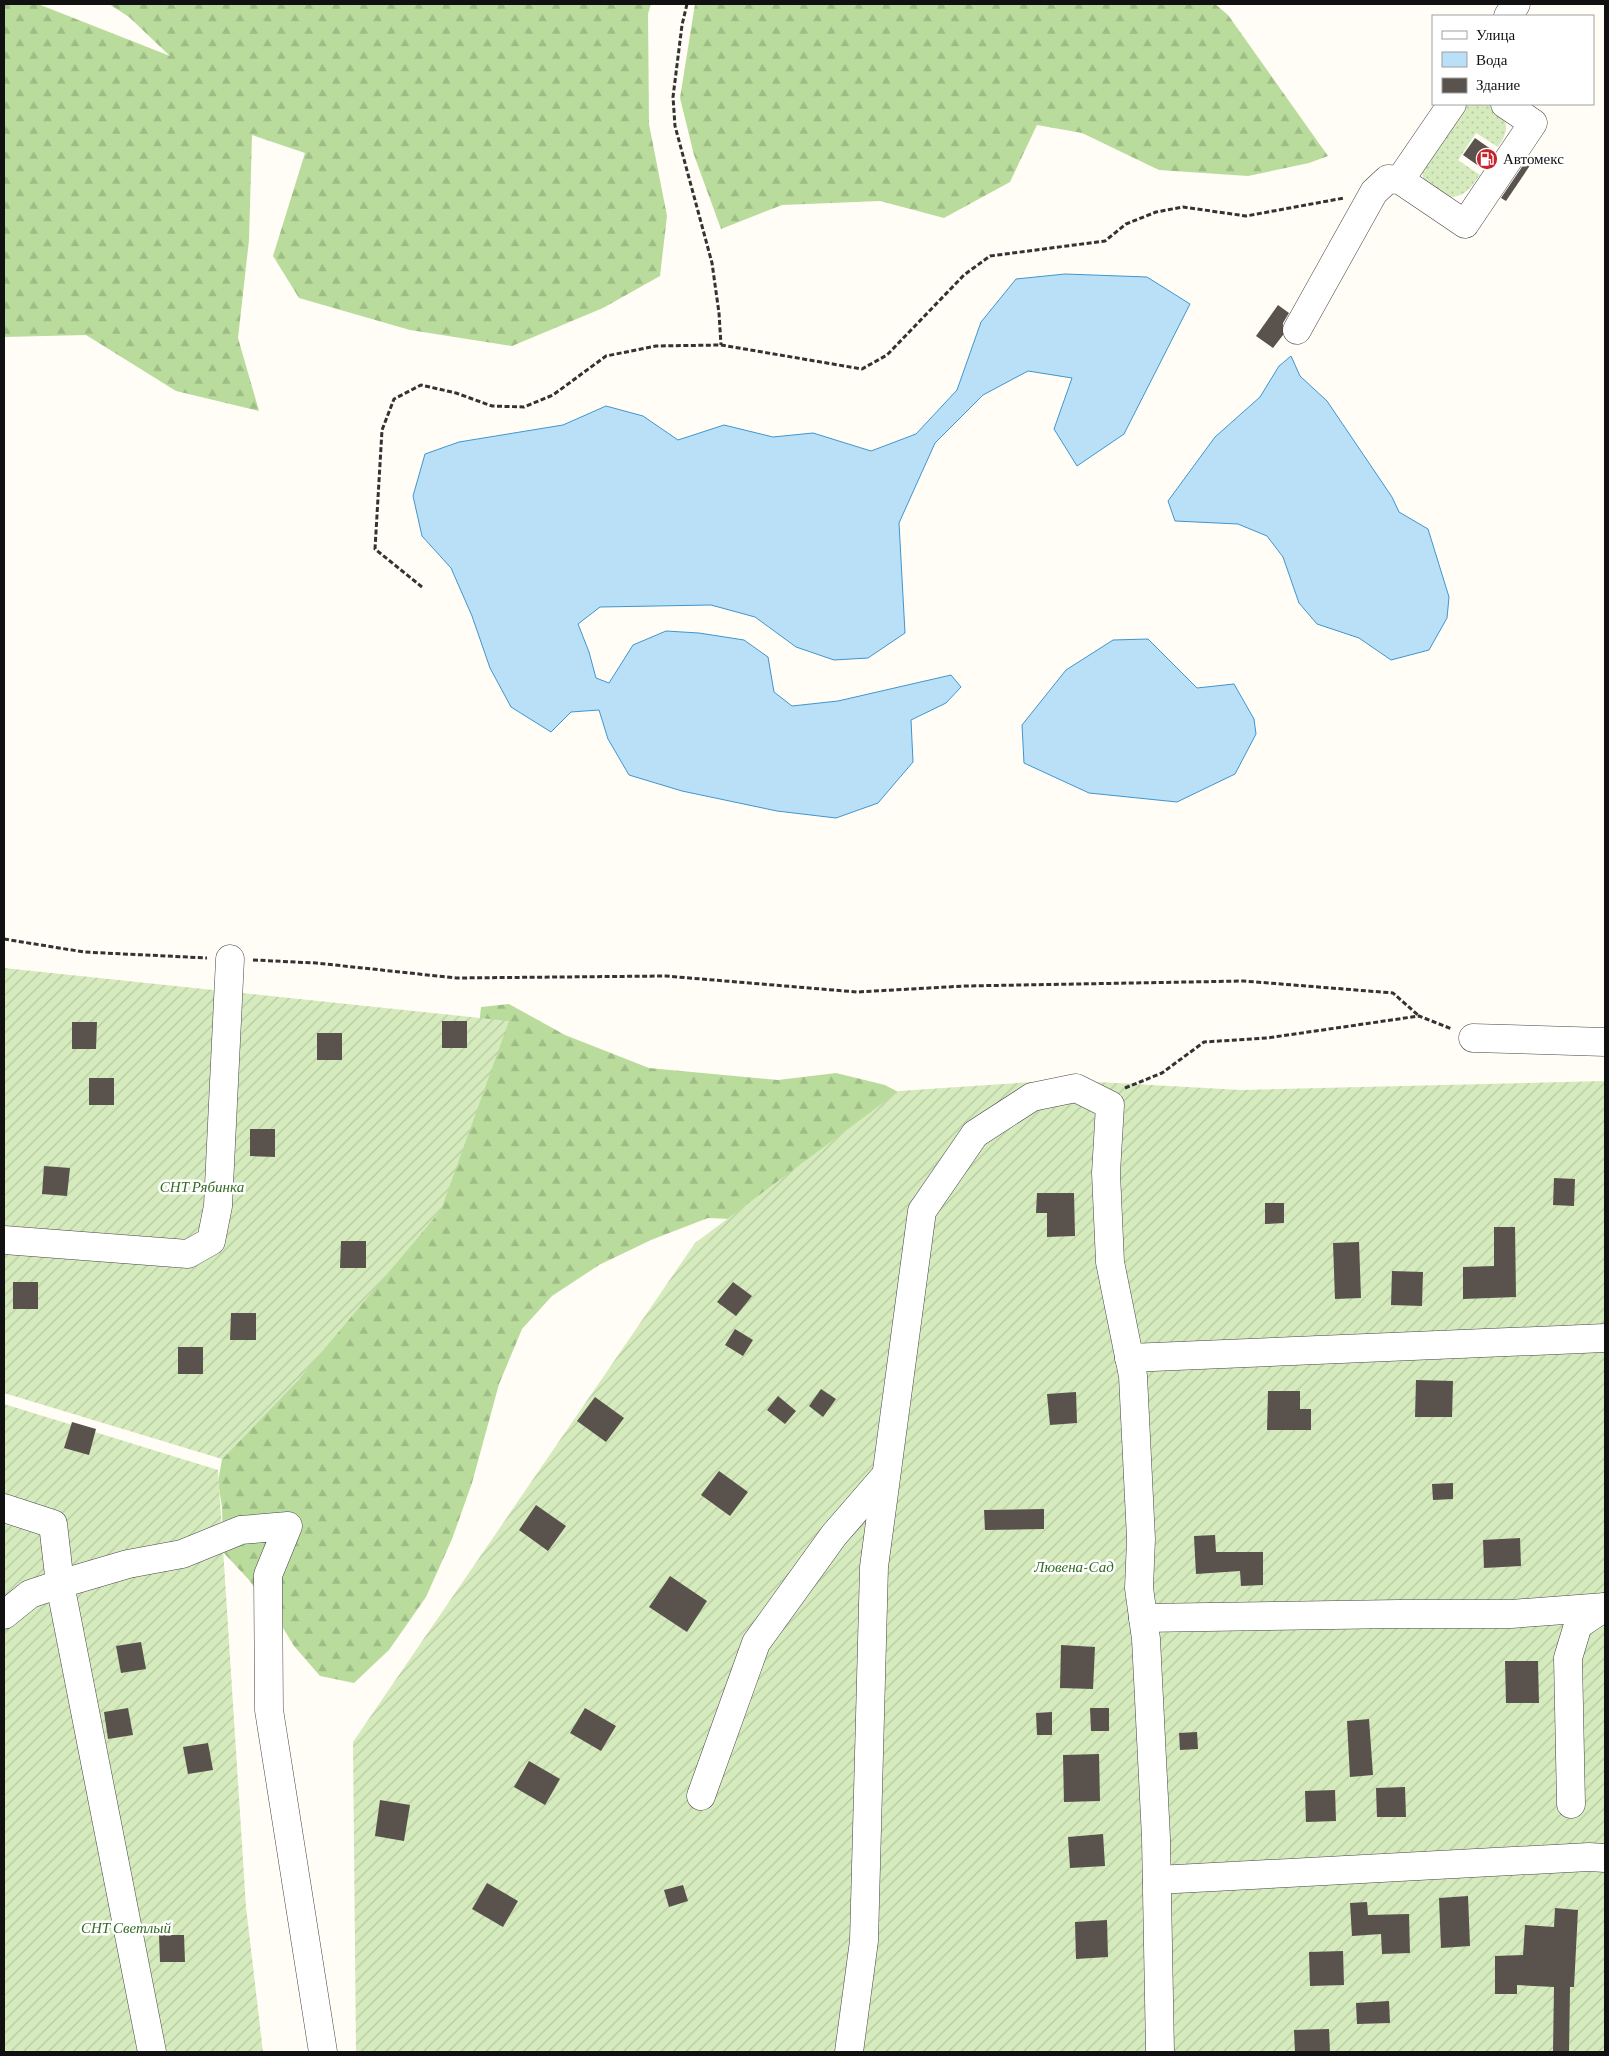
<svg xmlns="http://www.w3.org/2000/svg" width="1609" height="2056" viewBox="0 0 1609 2056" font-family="'Crimson Pro',serif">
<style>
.grass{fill:url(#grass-dots)}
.forest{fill:url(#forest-firs)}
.garden{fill:url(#garden-furrows)}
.water{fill:#b9e0f7;stroke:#3f96cf}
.building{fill:#5a524d}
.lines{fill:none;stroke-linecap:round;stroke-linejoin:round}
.minor-casing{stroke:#444;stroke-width:29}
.path{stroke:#333;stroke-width:3;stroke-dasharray:5 2.5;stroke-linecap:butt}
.minor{stroke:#fff;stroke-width:28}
.labels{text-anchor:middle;stroke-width:5;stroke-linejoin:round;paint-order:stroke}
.poi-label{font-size:15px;fill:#111;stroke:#fff;text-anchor:start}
.park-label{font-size:15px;font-style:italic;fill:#2f6b1f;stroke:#fff}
</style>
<defs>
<pattern id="grass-dots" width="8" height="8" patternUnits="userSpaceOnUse" patternTransform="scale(1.25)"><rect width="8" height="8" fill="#d5ebbd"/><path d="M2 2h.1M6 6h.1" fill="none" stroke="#b6c8a1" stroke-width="1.8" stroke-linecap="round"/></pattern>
<pattern id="forest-firs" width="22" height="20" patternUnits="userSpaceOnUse" patternTransform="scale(1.25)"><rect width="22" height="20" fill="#b9dc9c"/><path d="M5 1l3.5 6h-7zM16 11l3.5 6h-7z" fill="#9ebc85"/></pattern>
<pattern id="garden-furrows" width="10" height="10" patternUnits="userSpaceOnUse" patternTransform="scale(1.25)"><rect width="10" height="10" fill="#d5ebbd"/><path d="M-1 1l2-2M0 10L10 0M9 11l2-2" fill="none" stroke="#b6c8a1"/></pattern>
</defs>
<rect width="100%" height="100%" fill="#fffdf5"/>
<path class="grass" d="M1464,104H1496C1507,122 1511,128 1498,147L1476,133L1458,160L1480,175C1475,181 1471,189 1464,193C1452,201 1433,196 1426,184C1422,178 1422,171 1422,165Z"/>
<g class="forest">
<polygon points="4,4 38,4 170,56 129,17 109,4 651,4 648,14 649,124 667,216 660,276 603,308 512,346 410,330 299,298 273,256 305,153 252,135 249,240 238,338 259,411 176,391 86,335 4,337"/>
<polygon points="695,4 1215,4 1228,15 1328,156 1309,163 1248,176 1159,170 1082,133 1037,125 1010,182 944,218 880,201 782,205 721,229 694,155 680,98"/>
<polygon points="509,1004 565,1035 649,1068 778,1080 836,1073 885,1085 921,1104 824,1223 708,1218 651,1240 599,1265 552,1296 522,1329 499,1384 472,1483 452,1539 426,1597 389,1650 354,1683 320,1676 294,1646 280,1623 249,1580 223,1552 222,1507 218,1482 222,1459 299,1379 477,1045 481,1007"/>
</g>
<g class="garden">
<polygon points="4,968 509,1021 441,1210 299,1379 222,1459 4,1393"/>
<polygon points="1062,1080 1241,1090 1605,1081 1605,2052 356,2052 353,1742 695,1243 899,1091"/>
<polygon points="4,1404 218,1470 246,1907 263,2052 4,2052"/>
</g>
<g class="water">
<polygon points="1065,274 1147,277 1190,304 1124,434 1077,466 1054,429 1072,378 1028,371 983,395 935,443 899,523 905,633 868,658 834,660 796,647 755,617 711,605 600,607 578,624 589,652 596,678 609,683 633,645 666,631 699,633 744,640 768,657 774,692 792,706 838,701 951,675 961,687 946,703 911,720 913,762 878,803 836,818 777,811 682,791 629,775 608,739 599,710 571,712 551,732 511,707 490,668 472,616 451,568 422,536 413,496 425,454 459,442 563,425 606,406 643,416 678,440 724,425 773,437 813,433 871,451 916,434 957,390 981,322 1016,279"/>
<polygon points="1291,356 1300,376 1327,401 1392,497 1399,512 1428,529 1449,597 1447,618 1429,650 1391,660 1359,638 1317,624 1299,603 1283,557 1267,536 1238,524 1175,521 1168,501 1215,437 1260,397 1279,366"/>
<polygon points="1148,639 1197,688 1234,684 1254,719 1256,734 1235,774 1177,802 1089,793 1024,763 1022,725 1066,670 1113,640"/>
</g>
<g class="building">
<polygon points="1475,138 1495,152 1483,169 1463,155"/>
<polygon points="1526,161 1531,164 1506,201 1501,198"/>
<polygon points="1278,305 1289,313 1283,323 1283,335 1273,348 1256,336"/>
<rect x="442" y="1021" width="25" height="27"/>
<polygon points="72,1022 97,1022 96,1049 72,1049"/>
<rect x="317" y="1033" width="25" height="27"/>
<rect x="89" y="1078" width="25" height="27"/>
<polygon points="250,1129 275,1129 275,1157 250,1156"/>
<polygon points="44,1166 70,1168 67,1196 42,1194"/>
<polygon points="1554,1178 1575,1179 1574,1206 1553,1205"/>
<polygon points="1037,1193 1074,1193 1075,1236 1047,1237 1047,1213 1036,1213"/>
<polygon points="1265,1203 1284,1203 1284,1223 1265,1224"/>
<polygon points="1494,1227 1515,1227 1516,1297 1463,1299 1463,1267 1494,1266"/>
<polygon points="341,1241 366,1241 366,1268 340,1268"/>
<polygon points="1359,1242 1361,1298 1335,1299 1333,1243"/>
<polygon points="1392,1271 1423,1272 1422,1306 1391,1305"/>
<rect x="13" y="1282" width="25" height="27"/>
<polygon points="733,1282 752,1296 736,1316 717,1302"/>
<polygon points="231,1313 256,1313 256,1340 230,1340"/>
<polygon points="735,1329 753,1340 743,1356 725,1345"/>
<rect x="178" y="1347" width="25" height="27"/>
<polygon points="1416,1380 1453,1381 1452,1417 1415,1417"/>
<polygon points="821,1389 836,1399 823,1417 809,1406"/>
<polygon points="1268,1391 1300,1391 1300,1409 1311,1409 1311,1430 1267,1430"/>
<polygon points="1076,1392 1077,1423 1050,1425 1047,1394"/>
<polygon points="778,1396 796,1411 785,1424 767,1410"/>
<polygon points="595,1397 624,1418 606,1442 577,1421"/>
<polygon points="72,1422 96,1429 89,1455 64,1448"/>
<polygon points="719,1471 748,1492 730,1516 701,1495"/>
<polygon points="1453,1483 1453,1499 1433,1500 1432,1484"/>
<polygon points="536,1505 566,1526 548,1551 519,1530"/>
<polygon points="1044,1509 1044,1529 985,1530 984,1510"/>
<polygon points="1215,1535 1216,1552 1263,1552 1263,1585 1241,1586 1240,1571 1196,1574 1194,1536"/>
<polygon points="1520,1538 1521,1566 1484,1568 1483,1540"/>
<polygon points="670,1576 707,1601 687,1632 649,1607"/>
<polygon points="141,1642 146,1669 121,1673 116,1646"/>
<polygon points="1061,1645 1095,1647 1093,1689 1060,1688"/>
<polygon points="1505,1661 1538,1661 1539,1703 1506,1703"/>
<polygon points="128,1708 133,1735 108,1739 104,1712"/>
<polygon points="585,1708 616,1726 601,1751 570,1733"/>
<polygon points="1090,1708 1109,1708 1109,1731 1091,1731"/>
<polygon points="1052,1712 1052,1735 1037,1735 1036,1713"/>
<polygon points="1369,1719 1373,1775 1350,1777 1347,1721"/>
<polygon points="1197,1732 1198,1749 1180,1750 1179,1733"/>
<polygon points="208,1743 213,1770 188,1774 183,1747"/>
<polygon points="1099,1754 1100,1801 1064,1802 1063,1755"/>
<polygon points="529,1761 560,1779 545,1805 514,1787"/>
<polygon points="1405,1787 1406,1817 1377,1817 1376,1788"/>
<polygon points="1335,1790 1336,1821 1306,1822 1305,1791"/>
<polygon points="380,1800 410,1805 404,1841 375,1836"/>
<polygon points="1103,1834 1105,1866 1070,1868 1068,1837"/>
<polygon points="487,1883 518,1901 503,1927 472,1909"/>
<polygon points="683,1885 688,1901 669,1907 664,1890"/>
<polygon points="1468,1896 1470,1946 1441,1948 1439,1898"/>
<polygon points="1367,1902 1368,1915 1409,1914 1410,1953 1382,1954 1381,1934 1352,1936 1350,1903"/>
<polygon points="1555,1908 1578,1910 1574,1987 1570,1987 1569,2052 1553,2052 1554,1987 1517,1985 1517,1994 1495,1994 1495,1956 1523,1955 1525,1925 1554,1927"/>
<polygon points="1107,1920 1108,1957 1076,1959 1075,1922"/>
<polygon points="159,1935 184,1935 185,1962 160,1962"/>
<polygon points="1343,1951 1344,1985 1310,1986 1309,1952"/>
<polygon points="1389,2001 1390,2023 1357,2024 1356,2003"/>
<polygon points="1329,2029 1330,2052 1295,2052 1294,2030"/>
</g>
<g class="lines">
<g class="minor-casing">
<g id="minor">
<polyline points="1508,16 1516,4"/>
<polyline points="1400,180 1452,104"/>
<polyline points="1297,330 1374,192 1388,179 1400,180 1465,224 1533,123 1505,104"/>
<polyline points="1473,1038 1605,1042"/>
<polyline points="4,1240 188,1254 211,1241 218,1206 230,959"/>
<polyline points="1129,1358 1605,1338"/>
<polyline points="4,1508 53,1524 60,1584 152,2052"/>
<polyline points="4,1615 30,1594 60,1584 128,1564 182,1554 241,1530 288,1526 268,1575 269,1710 323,2052"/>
<polyline points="1143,1618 1398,1614 1511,1614 1605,1607"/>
<polyline points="701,1796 756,1643 834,1535 886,1475"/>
<polyline points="1571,1804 1568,1658 1578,1625 1605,1607"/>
<polyline points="1157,1880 1589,1857 1605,1858"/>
<polyline points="849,2052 864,1941 874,1567 922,1211 975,1134 1032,1097 1076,1088 1110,1105 1106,1173 1110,1262 1133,1376 1141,1539 1139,1588 1146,1639 1156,1838 1160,2052"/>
</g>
</g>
<g class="path">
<polyline points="687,4 682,25 673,97 675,126 712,263 719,313 721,345"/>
<polyline points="422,587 375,549 382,430 394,399 421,385 456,393 492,406 524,407 553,395 606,356 656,346 721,345 862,369 887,355 964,275 990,256 1105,241 1126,224 1156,212 1183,207 1246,216 1344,198"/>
<polyline points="4,939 84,952 207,958"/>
<polyline points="253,960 316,963 456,978 666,976 857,992 965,986 1244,981 1393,993 1419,1016"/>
<polyline points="1125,1088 1162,1073 1204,1042 1267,1038 1419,1016 1452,1029"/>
</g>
<use href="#minor" class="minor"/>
</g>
<defs>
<g id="fuel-disc" transform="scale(1.125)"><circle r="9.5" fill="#c4262e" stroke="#fff"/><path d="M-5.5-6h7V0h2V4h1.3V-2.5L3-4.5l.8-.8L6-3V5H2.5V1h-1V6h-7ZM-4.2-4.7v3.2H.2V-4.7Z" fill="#fff"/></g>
</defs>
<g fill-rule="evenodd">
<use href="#fuel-disc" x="1487" y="159"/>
</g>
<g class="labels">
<g class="poi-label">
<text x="1503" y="164">Автомекс</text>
</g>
<g class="park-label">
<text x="202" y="1192">СНТ Рябинка</text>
<text x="1074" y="1572">Лювена-Сад</text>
<text x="126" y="1933">СНТ Светлый</text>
</g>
</g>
<rect width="1609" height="2056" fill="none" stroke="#111111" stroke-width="10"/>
<rect x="1432" y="15" width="162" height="90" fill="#ffffff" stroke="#a0a0a0"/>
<rect x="1442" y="31" width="25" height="8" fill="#ffffff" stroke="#a0a0a0"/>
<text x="1476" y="40" font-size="15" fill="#111111">Улица</text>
<rect x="1442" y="52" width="25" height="15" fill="#b9e0f7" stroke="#a0a0a0"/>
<text x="1476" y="65" font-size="15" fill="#111111">Вода</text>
<rect x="1442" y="78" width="25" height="15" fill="#5a524d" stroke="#a0a0a0"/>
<text x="1476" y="90" font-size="15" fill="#111111">Здание</text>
</svg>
